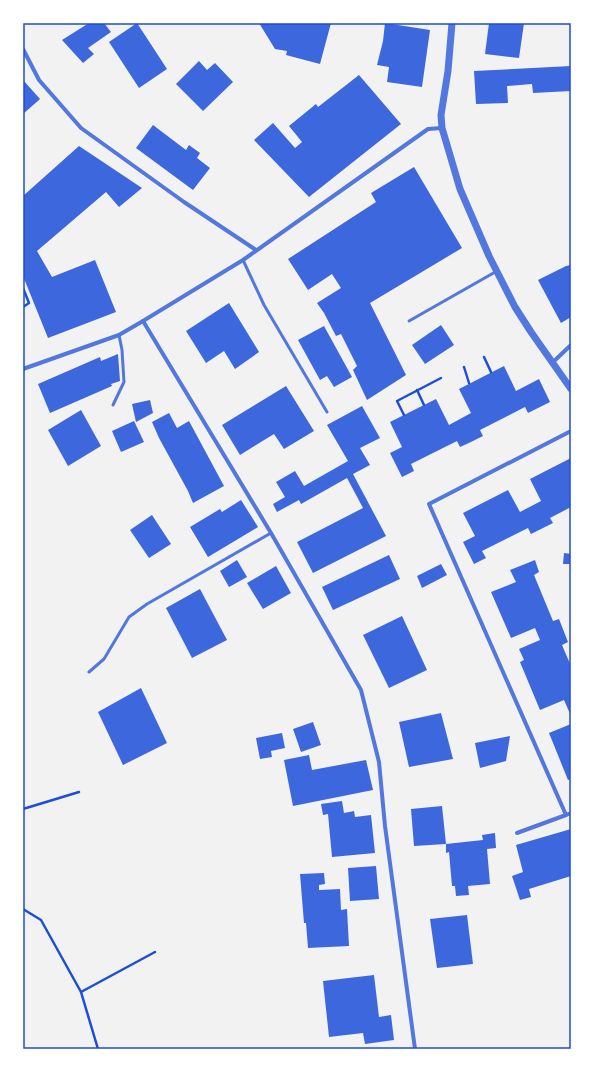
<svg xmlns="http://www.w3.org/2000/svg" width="594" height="1072" viewBox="0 0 594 1072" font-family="'Sofia Sans Condensed',sans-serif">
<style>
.building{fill:#3d67dc}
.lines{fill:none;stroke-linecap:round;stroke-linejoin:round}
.path{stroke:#1d4ed8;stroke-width:2.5}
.service{stroke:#5277de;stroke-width:3}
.minor{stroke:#5277de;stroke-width:4}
.tertiary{stroke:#5277de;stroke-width:7}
.neatline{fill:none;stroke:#1d4ed8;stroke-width:1.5}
</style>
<rect width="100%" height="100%" fill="#f2f2f2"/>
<g class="building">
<polygon points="89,23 104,23 111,32 88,48 94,54 83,63 62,40"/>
<polygon points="137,23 167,69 139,88 109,42"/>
<polygon points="259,23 331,23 320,64 286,55 287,51 275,49"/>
<polygon points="385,23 430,30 422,87 387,82 389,67 377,65 383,41"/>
<polygon points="489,23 524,23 519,58 485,54"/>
<polygon points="199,61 207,70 215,63 233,82 203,111 176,84"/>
<polygon points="571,66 571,91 533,93 532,84 507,86 508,103 476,104 474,71"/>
<polygon points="359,75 401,124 309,197 254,140 273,123 295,148 302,142 289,126 316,104 318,107"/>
<polygon points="23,80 40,99 23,114"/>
<polygon points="153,125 186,150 189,145 200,153 197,158 210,168 193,190 136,148"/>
<polygon points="79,146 142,188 119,207 106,192 37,251 52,277 95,260 116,312 48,338 23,276 23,196"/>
<polygon points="414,167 462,248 370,303 406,375 367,400 353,370 357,366 341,334 336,336 324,313 317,303 341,288 332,274 308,290 288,259 376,202 371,193"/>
<polygon points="571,265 571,317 561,323 538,280 566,266"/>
<polygon points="229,303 259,352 235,369 224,351 206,363 186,331"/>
<polygon points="441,325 454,345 425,364 412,345"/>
<polygon points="324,326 352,377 334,387 327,376 320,380 298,340"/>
<polygon points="118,354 120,381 111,384 112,386 50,413 38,384 100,357 101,361"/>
<polygon points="504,366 516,391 539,379 550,402 528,413 525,407 480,430 483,436 471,442 460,447 457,441 411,464 414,471 402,477 390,453 402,447 390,422 436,399 449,425 471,413 459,389"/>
<polygon points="286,386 314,431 284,449 274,434 240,455 222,425"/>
<polygon points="150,400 153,413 136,422 132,404"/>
<polygon points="362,406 380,438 360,448 370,465 353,474 386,536 313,573 297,542 363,508 347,478 301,504 299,500 277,512 273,504 285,497 276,482 295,471 304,486 348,461 327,425"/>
<polygon points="81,410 101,446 68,466 48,430"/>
<polygon points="169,413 177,428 189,421 224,486 193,503 188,491 159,438 152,422"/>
<polygon points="134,421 144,442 121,452 112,431"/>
<polygon points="571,458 571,507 550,518 553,523 531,534 528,528 482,551 486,558 474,564 463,542 475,536 463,513 508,490 520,512 541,501 530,479"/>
<polygon points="241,500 258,527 208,557 190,527 220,509 222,512"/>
<polygon points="152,515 171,544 149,558 130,530"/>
<polygon points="564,553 571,554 571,564 563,564"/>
<polygon points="389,555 400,579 333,610 322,587"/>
<polygon points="237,560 247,577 229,587 220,571"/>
<polygon points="535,560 539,572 534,575 553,621 559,619 568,642 562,645 571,666 571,716 564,700 540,710 520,662 524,660 519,649 540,640 535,628 511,638 491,592 516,582 510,570"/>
<polygon points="441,564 447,575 422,588 417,576"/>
<polygon points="276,566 291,593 263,609 247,583"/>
<polygon points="200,589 227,640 192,658 166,608"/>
<polygon points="402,616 427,670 389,688 363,635"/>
<polygon points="141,688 167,743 123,765 98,712"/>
<polygon points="441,713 453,759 409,767 399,722"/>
<polygon points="313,722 321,745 301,752 293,729"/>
<polygon points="571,724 571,779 568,780 549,733"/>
<polygon points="282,733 285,748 271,751 272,757 260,759 256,738"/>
<polygon points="510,736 506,761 480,768 475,743"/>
<polygon points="309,755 312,770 366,760 373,790 293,806 284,760"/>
<polygon points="342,801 344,813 354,811 355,817 371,815 375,853 332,857 328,814 323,815 321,804"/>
<polygon points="442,806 446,844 414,846 411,809"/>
<polygon points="571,829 571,876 529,889 531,897 520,900 512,876 523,872 516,845"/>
<polygon points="495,833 496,848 487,849 490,884 468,886 469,895 456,896 455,886 452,886 449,852 446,853 446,844 483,840 482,835"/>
<polygon points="376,866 379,899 350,901 348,868"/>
<polygon points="324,873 325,884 319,885 319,890 340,889 341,910 347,909 349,946 308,948 306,923 304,923 300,874"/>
<polygon points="467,915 473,964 437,968 430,919"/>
<polygon points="374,975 379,1017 391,1015 394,1040 365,1044 363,1033 329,1037 323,981"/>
</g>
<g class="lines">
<g class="path">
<polyline points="23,288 29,303 23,307"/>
<polyline points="484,357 491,372"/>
<polyline points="464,367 469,383"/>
<polyline points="417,390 424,405"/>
<polyline points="404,415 397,401 441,378"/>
<polyline points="23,809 79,792"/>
<polyline points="23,909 41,920 81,992 98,1049"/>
<polyline points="81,992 155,952"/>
</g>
<g class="service">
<polyline points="243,260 264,305 327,412"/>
<polyline points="409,321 497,271"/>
<polyline points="113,405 124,382 122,350 119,335"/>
<polyline points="89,672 104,659 129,617 147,604 271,533"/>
</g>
<g class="minor">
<polyline points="23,49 39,80 81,128 184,202 256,250"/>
<polyline points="143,321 271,533 361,690 379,762 385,826 415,1049"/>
<polyline points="552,363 571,345"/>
<polyline points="23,369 119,335 143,321 243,260 428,129 442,128"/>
<polyline points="571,431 429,504 566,815 571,813"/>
<polyline points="517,833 566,815"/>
</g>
<polyline class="tertiary" points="452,23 448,71 441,115 442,128 460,189 489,256 515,307 531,332 571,389"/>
</g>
<rect width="594" height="1072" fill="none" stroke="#ffffff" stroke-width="48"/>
<rect x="24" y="24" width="546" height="1024" class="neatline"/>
</svg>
